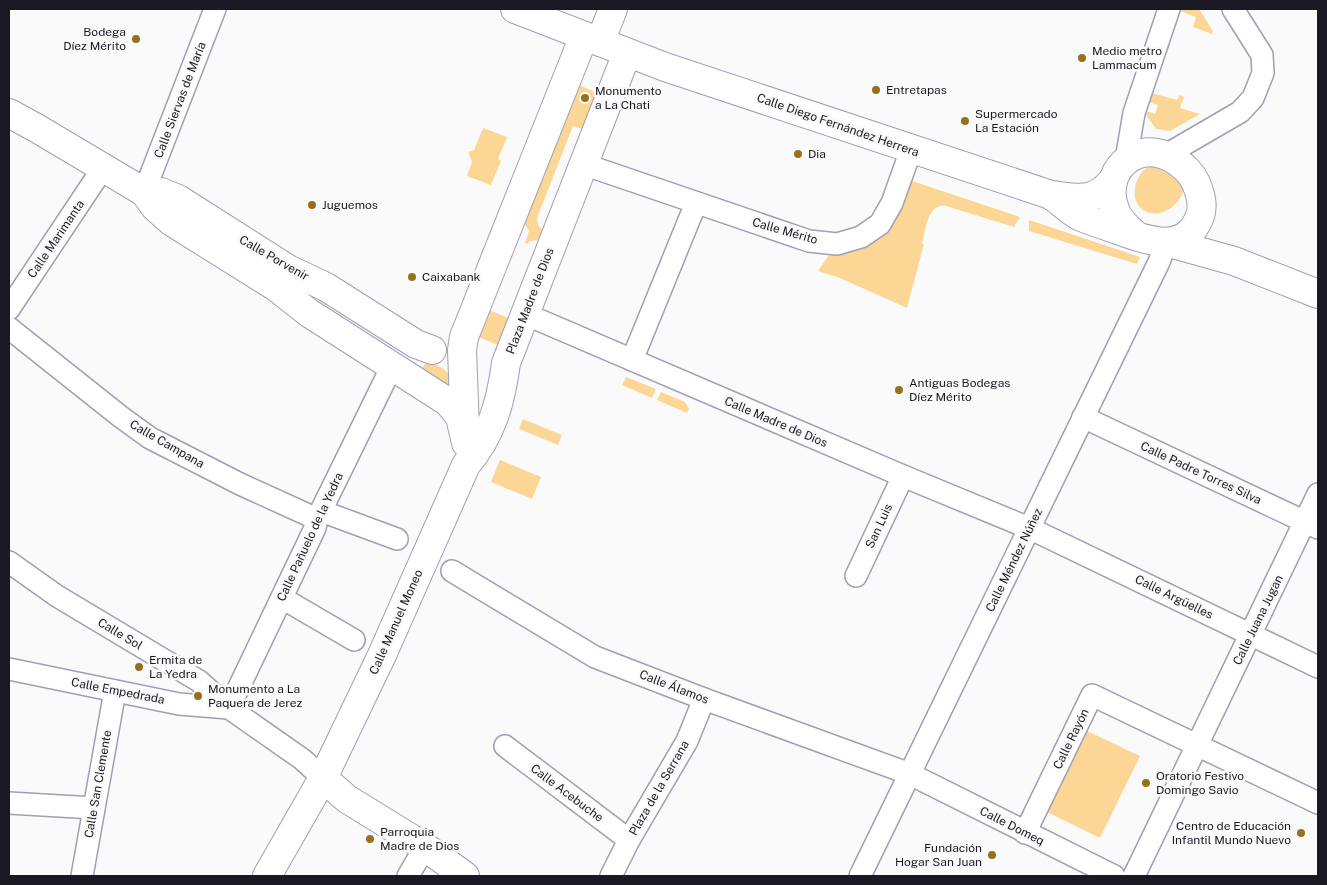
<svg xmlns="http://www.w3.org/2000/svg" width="1327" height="885" viewBox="0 0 1327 885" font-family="'Public Sans',sans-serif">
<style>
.green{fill:#fcd694}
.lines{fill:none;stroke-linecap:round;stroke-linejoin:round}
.street-casing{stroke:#9f9eb9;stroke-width:24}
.secondary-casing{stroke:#9f9eb9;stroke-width:30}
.street{stroke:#fff;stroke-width:21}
.secondary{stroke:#fff;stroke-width:28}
.poi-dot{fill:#98701c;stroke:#fafafa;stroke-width:2}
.labels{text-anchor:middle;stroke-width:5;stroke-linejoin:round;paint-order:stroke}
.poi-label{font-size:12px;fill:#1a1923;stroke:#fafafa;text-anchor:start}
.street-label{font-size:12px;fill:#1a1923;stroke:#fafafa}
</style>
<rect width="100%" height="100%" fill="#fafafa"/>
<g class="green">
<polygon points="1181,9 1199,9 1213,31 1212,34 1193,27 1196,17 1180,11"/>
<polygon points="579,85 597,93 582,129 573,126 537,218 538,225 543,230 539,240 530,241 527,244 525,243 529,231 524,223"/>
<polygon points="1152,93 1177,100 1180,95 1184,97 1180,108 1200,114 1170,131 1156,129 1145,113 1146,111 1155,114 1158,105 1149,102"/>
<polygon points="483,128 507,137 498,159 501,161 491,185 467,176 472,162 468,152 474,150"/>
<path d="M1151,166C1166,168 1177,178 1184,190C1170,227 1126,217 1136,183C1139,175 1143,169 1151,166Z"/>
<path d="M909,180L1020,217L1014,227L946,206C927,203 926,230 922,244H924L907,308L840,278L818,271L831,252L844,250Z"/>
<polygon points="1029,220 1140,257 1137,264 1029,231"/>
<polygon points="489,310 508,318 498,345 479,337"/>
<path d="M431,363C441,366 458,376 448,387L421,369L425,364Z"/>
<polygon points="626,377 656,389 652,398 622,385"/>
<polygon points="661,392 685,402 689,409 687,413 657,400"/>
<polygon points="523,419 562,435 558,445 519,429"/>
<polygon points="500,460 541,477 532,499 491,482"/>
<polygon points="1085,730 1140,756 1100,838 1045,811"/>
</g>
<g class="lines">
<g class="street-casing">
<g id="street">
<polyline points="1166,155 1240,112 1253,98 1263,73 1262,55 1233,9"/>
<polyline points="1126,160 1134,113 1169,9"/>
<polyline points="583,164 809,241 837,244 861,237 880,224 892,203 911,150"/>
<polyline points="144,192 215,9"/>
<polyline points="9,309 103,168"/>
<polyline points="525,314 903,476 1029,528 1318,667"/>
<polyline points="9,328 121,417 150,438 240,484 317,519"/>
<polyline points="632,360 696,203"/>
<polyline points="1083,417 1318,528"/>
<polyline points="321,511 397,539"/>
<polyline points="9,562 57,596 199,681 229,708 302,759 323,778"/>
<polyline points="452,571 595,657 704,699 910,774 1114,876"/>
<polyline points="856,576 903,476"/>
<polyline points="282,598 354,640"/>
<polyline points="9,669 179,704 229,708"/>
<polyline points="229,708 315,528 317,519 392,366"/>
<polyline points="505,746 629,840"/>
<polyline points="9,803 94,808"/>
<polyline points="1025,833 1092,695 1318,803"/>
<polyline points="82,876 115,691"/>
<polyline points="408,876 425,847"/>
<polyline points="611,876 629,840 687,741 704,699"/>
<polyline points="860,876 1159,262 1166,242"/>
<polyline points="1134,876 1318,494"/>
</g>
</g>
<g class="secondary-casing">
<g id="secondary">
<path d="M515,9L665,67L1051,195C1078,198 1093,204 1113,180"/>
<polyline points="600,42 613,9"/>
<polyline points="9,113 38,129 144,192 155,207 172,222 276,287 309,313 448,402 460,417 466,443"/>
<polyline points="144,192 161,192 178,199 288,269 326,287 416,344 432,350"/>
<path d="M1052,196C1061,202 1070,211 1079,216C1091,221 1103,225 1115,229C1145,240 1185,256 1200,216C1204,205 1200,193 1196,183C1191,172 1183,165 1173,159C1135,137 1099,173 1116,212C1120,222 1130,230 1138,237"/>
<polyline points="1166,242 1234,261 1318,294"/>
<polyline points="465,429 462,350 464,337 584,36"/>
<polyline points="323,778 347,799 425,847 465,876"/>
<path d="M267,876L323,778L382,655L466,465C492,435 501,401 506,363L627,53"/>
</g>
</g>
<use href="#street" class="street"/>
<use href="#secondary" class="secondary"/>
</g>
<g class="poi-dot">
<circle cx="136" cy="39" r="5"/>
<circle cx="1082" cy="58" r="5"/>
<circle cx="876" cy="90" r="5"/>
<circle cx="585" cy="98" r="5"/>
<circle cx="965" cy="121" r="5"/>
<circle cx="798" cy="154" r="5"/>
<circle cx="312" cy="205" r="5"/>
<circle cx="412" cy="277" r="5"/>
<circle cx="899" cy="390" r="5"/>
<circle cx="139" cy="667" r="5"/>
<circle cx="198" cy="696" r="5"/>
<circle cx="1146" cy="783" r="5"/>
<circle cx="1301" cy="833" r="5"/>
<circle cx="370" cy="839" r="5"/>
<circle cx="992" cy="855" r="5"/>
</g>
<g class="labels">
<g class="poi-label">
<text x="126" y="36" text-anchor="end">Bodega<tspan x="126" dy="14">Díez Mérito</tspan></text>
<text x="1092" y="55">Medio metro<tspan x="1092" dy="14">Lammacum</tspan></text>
<text x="886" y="94">Entretapas</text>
<text x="595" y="95">Monumento<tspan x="595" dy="14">a La Chati</tspan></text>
<text x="975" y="118">Supermercado<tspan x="975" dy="14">La Estación</tspan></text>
<text x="808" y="158">Dia</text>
<text x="322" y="209">Juguemos</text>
<text x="422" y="281">Caixabank</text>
<text x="909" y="387">Antiguas Bodegas<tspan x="909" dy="14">Díez Mérito</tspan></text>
<text x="149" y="664">Ermita de<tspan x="149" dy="14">La Yedra</tspan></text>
<text x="208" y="693">Monumento a La<tspan x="208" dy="14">Paquera de Jerez</tspan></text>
<text x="1156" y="780">Oratorio Festivo<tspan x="1156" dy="14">Domingo Savio</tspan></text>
<text x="1291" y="830" text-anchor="end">Centro de Educación<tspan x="1291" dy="14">Infantil Mundo Nuevo</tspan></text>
<text x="380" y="836">Parroquia<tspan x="380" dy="14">Madre de Dios</tspan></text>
<text x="982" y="852" text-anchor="end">Fundación<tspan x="982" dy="14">Hogar San Juan</tspan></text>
</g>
<g class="street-label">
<text transform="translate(180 100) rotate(-69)" y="4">Calle Siervas de María</text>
<text transform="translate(838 125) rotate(19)" y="4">Calle Diego Fernández Herrera</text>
<text transform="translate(785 231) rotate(16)" y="4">Calle Mérito</text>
<text transform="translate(56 239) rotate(-56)" y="4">Calle Marimanta</text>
<text transform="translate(274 258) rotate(30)" y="4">Calle Porvenir</text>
<text transform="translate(530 301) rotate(-69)" y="4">Plaza Madre de Dios</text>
<text transform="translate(776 422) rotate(23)" y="4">Calle Madre de Dios</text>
<text transform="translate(167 444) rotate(30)" y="4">Calle Campana</text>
<text transform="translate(1201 473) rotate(25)" y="4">Calle Padre Torres Silva</text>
<text transform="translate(879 526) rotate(-65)" y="4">San Luis</text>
<text transform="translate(310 537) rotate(-65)" y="4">Calle Pañuelo de la Yedra</text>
<text transform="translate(1014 560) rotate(-64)" y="4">Calle Méndez Núñez</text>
<text transform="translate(1174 597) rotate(26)" y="4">Calle Argüelles</text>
<text transform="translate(1258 620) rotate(-64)" y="4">Calle Juana Jugan</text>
<text transform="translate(396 622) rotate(-66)" y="4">Calle Manuel Moneo</text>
<text transform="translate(120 634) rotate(31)" y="4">Calle Sol</text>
<text transform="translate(674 687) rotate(21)" y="4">Calle Álamos</text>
<text transform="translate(118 691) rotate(11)" y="4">Calle Empedrada</text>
<text transform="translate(1071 739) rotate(-64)" y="4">Calle Rayón</text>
<text transform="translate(98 784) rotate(-80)" y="4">Calle San Clemente</text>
<text transform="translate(659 788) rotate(-60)" y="4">Plaza de la Serrana</text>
<text transform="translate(567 793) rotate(37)" y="4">Calle Acebuche</text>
<text transform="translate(1012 826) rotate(27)" y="4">Calle Domeq</text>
</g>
</g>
<rect width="1327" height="885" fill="none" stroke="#1a1923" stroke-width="20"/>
</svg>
